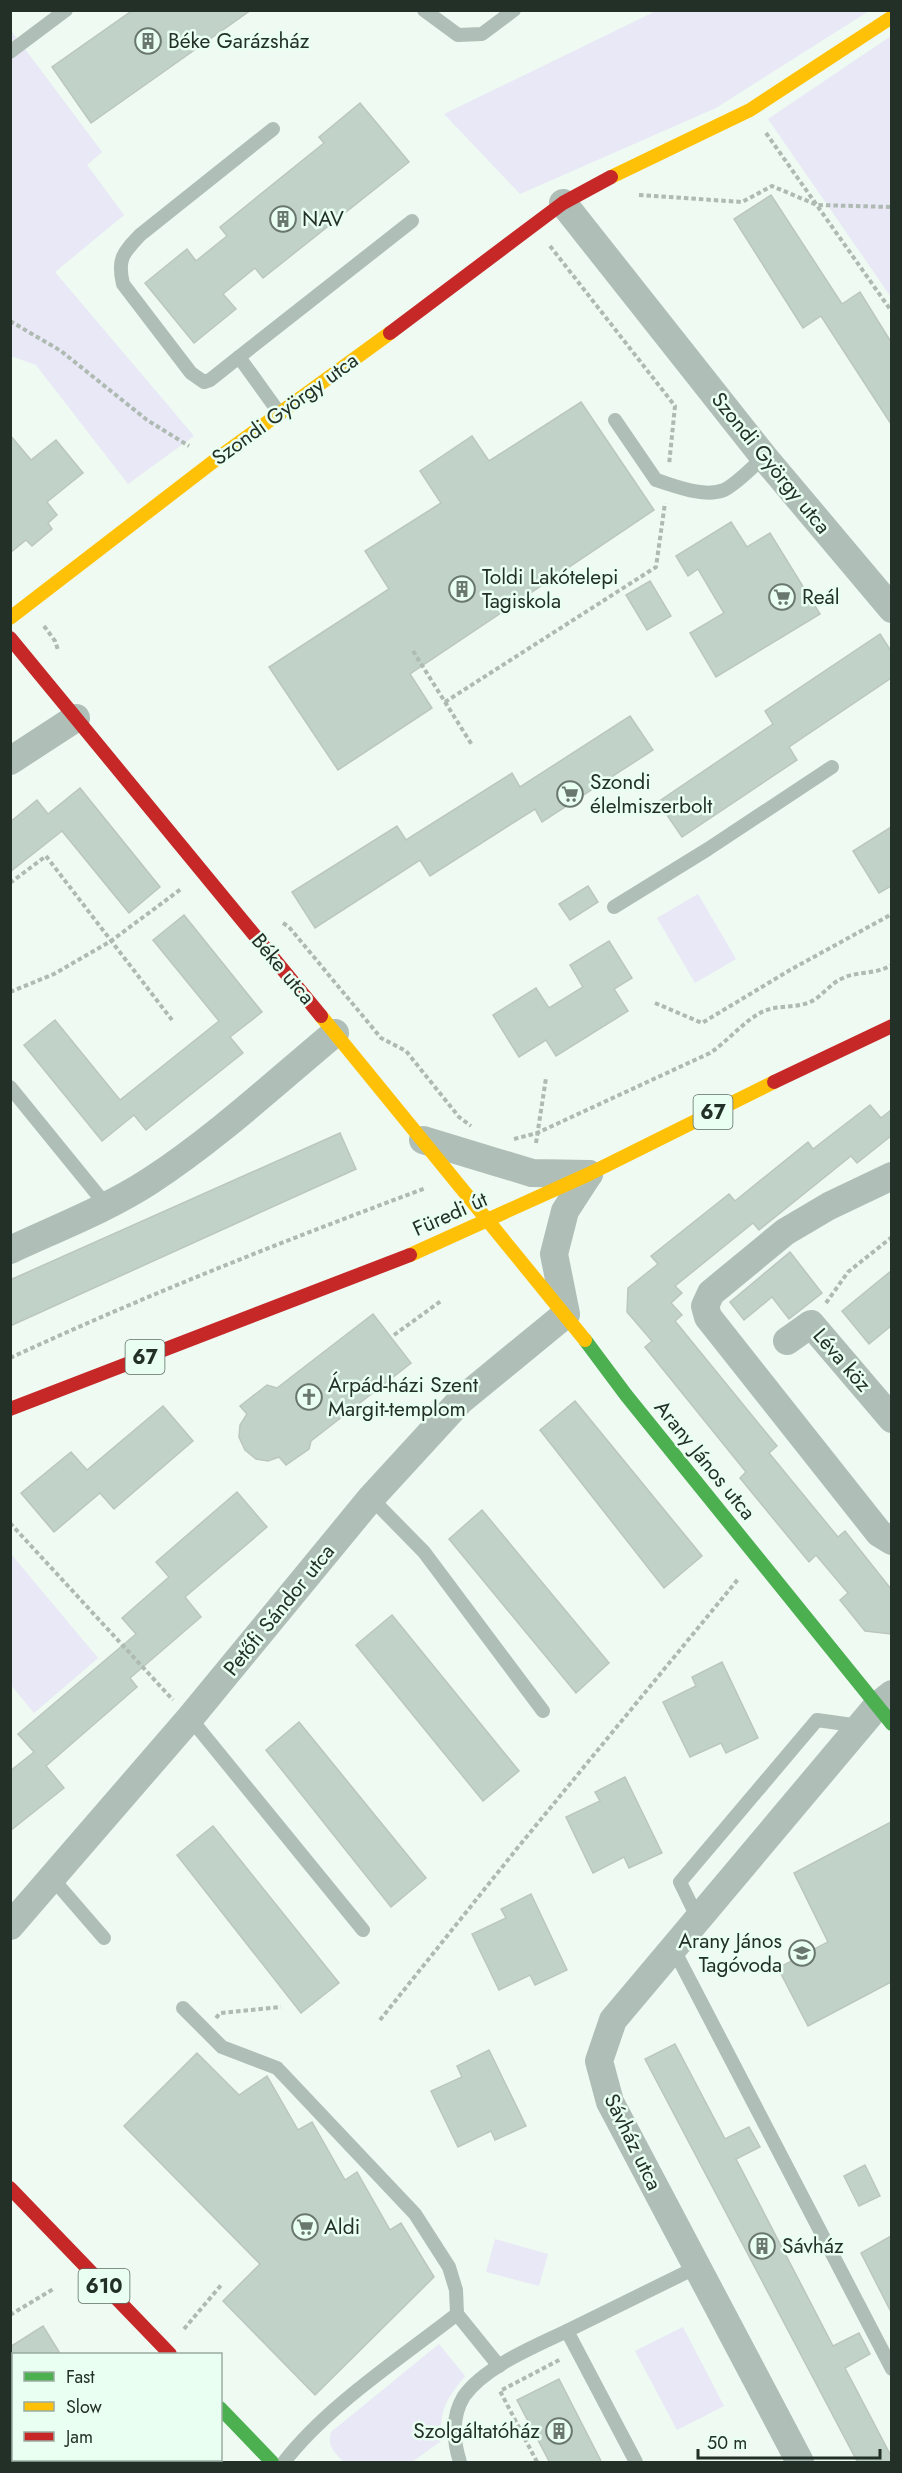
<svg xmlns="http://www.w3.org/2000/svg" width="902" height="2473" viewBox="0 0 902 2473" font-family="Jost,sans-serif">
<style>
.green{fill:#e9e8f6}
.building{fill:#c1d3c8;stroke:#bbc6bf;stroke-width:1.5}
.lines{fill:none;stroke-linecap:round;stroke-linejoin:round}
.path{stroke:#aebab2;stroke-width:4;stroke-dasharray:4.5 3;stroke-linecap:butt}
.lane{stroke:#afbeb6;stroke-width:14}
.street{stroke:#afbeb6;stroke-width:28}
.fast{stroke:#4caf50;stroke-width:14}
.slow{stroke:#ffc107;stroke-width:14}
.jam{stroke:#c62828;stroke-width:14}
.labels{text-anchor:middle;stroke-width:5;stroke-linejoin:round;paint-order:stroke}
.shield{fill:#e9fff1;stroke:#5e6e64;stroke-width:1.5}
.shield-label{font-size:20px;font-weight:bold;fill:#233028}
.poi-label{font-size:21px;fill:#233028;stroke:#e9fff1;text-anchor:start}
.street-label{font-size:21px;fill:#233028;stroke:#e9fff1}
</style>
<rect width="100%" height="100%" fill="#eefaf2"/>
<g class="green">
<polygon points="656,11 869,11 716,108 520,194 444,114"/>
<polygon points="10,29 102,152 87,165 124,215 55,272 194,436 128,484 36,365 11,356"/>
<polygon points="891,36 891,297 768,119"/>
<polygon points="698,894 736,959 695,983 657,918"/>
<polygon points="11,1554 98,1658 34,1713 11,1685"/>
<polygon points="495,2239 548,2254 539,2286 486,2272"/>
<polygon points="683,2327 724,2406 677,2430 635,2351"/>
<path d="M439,2344L465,2376C445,2401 440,2409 441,2441L412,2462H344C334,2452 327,2446 331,2432Z"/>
</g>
<g class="building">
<polygon points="133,10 251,10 91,123 52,67"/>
<polygon points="360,103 409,162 263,278 255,268 223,294 236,309 194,343 145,283 187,249 196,261 227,236 220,227 324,143 319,137"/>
<polygon points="771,195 842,304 860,292 891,342 891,424 821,316 803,328 734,219"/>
<polygon points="581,402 654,510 410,674 432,708 338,770 269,667 389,589 365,551 441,503 420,471 472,436 489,461"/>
<polygon points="10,435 31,460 56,440 83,473 47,502 57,515 48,523 52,529 32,546 26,540 10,553"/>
<polygon points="731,522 747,547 770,533 820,614 716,677 690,633 724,613 698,569 688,576 676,556"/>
<polygon points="650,581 671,616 647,630 626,595"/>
<polygon points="880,634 891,651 891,678 789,747 797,760 682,837 658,802 773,724 765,711"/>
<polygon points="630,716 653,750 542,822 535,809 430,876 420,860 315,928 292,892 397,826 406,840 512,773 520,787"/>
<polygon points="80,788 160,887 129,913 62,831 10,872 10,822 37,800 48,814"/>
<polygon points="891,827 891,886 879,893 853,851"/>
<polygon points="588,886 598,902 570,920 559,904"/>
<polygon points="184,915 262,1012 230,1037 243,1053 146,1130 134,1115 102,1141 24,1045 55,1020 120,1100 219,1021 153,940"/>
<polygon points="609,941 632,978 614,989 628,1011 556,1056 546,1040 519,1057 493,1015 536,988 549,1008 583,987 570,965"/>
<polygon points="870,1105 881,1118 891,1110 891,1136 857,1163 851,1156 759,1230 753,1223 675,1286 682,1293 671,1303 682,1315 675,1321 777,1446 769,1453 838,1537 845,1531 891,1589 891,1634 865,1631 840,1600 848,1593 816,1555 809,1562 740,1478 746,1472 645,1347 652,1341 627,1312 628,1288 658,1264 651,1256 729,1194 735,1201 808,1142 813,1149"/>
<polygon points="340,1133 356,1169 10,1326 10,1280"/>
<polygon points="790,1252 822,1293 789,1319 772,1297 744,1320 730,1302"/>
<polygon points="891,1271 891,1326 869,1344 842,1311"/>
<polygon points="373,1314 411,1363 311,1441 309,1449 286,1465 279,1457 268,1461 256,1459 245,1450 239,1437 240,1425 247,1414 240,1406 267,1385 277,1388"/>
<polygon points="575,1401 702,1556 664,1588 540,1430"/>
<polygon points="163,1406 193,1441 114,1509 100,1493 54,1532 21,1493 71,1452 87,1470"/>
<polygon points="237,1492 267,1527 185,1597 201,1617 130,1678 137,1687 46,1766 64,1788 10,1831 10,1771 34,1752 18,1734 136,1634 122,1618 169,1577 156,1562"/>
<polygon points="482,1510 609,1663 576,1693 449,1539"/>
<polygon points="392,1615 519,1771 483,1801 356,1645"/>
<polygon points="722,1662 758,1738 726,1753 721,1743 690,1757 663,1702 696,1686 692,1677"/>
<polygon points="299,1722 426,1878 391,1907 266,1750"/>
<polygon points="625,1777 662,1853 629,1868 624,1857 593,1873 566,1817 600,1801 595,1792"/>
<polygon points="891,1822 891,1982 808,2026 778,1968 828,1942 794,1873"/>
<polygon points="213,1826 339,1983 301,2013 177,1855"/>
<polygon points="531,1894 567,1970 535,1985 530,1975 499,1990 472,1934 506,1918 501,1909"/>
<polygon points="675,2044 725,2139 749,2127 760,2147 736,2159 833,2346 859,2333 870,2354 845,2368 891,2456 891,2463 858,2463 645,2059"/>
<polygon points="489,2050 526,2126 495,2140 491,2131 458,2147 431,2091 462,2077 457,2066"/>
<polygon points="197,2053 239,2095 267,2076 298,2130 312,2122 345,2180 357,2172 390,2230 401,2223 434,2277 315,2395 223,2301 260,2264 124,2126"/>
<polygon points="865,2165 880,2196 859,2206 844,2176"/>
<polygon points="891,2236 891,2312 861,2253"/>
<polygon points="43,2326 61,2355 10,2355 10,2347"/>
<polygon points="559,2379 602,2463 550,2463 517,2400"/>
</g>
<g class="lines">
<g class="path">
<polyline points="766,133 892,312"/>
<polyline points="639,195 742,202 772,186 817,205 892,207"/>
<polyline points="550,246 675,406 669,465"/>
<polyline points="10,321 61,351 147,420 189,446"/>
<polyline points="44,626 55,641 58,650"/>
<polyline points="413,651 472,745"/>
<polyline points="445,702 656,567 665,503"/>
<polyline points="10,883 46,856 172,1020"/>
<polyline points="283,923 289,927 381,1038 406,1051 459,1117 471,1126"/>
<polyline points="10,992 54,974 111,941 181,889"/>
<polyline points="655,1003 702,1023 790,970 892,914"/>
<path d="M514,1139L537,1133L710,1053C728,1041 742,1023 760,1013C776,1004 794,1009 810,1002C822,997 830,983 843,978C858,971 874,975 892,965"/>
<polyline points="536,1143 546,1078"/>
<polyline points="826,1303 848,1272 892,1237"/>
<polyline points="394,1335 441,1301"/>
<path d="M10,1358C146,1295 286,1240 426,1188"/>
<polyline points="10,1523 173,1700"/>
<polyline points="216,2018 220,2013 281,2007"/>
<polyline points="380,2020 519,1846 739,1578"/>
<polyline points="10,2315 55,2288"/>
<polyline points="184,2329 222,2284"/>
<polyline points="64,2462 69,2460"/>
<polyline points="537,2462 500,2391 561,2359"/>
</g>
<g class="lane">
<polyline points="424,10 458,35 482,34 514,10"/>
<polyline points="10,52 66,10"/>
<path d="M273,129L140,235C123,253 117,259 123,284L191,373L204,382L210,380L239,357L280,414"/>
<polyline points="239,357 412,221"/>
<path d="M615,420L656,480C676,486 704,498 724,490C738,483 752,467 764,457"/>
<polyline points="614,907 708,849 832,767"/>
<polyline points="10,1087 106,1205"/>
<polyline points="371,1498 424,1552 543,1711"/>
<polyline points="190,1718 363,1930"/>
<polyline points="52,1878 104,1938"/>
<polyline points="698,1919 680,1882 817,1720 860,1726"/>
<polyline points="673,1948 892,2369"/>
<path d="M183,2008L222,2047L277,2068L415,2214L449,2267L456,2290L457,2314C401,2358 327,2406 284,2462"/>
<polyline points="457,2314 499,2366"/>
<polyline points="567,2331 636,2462"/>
<path d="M460,2462C453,2440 451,2417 464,2396C486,2365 539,2345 573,2328C614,2308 656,2287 697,2267"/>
</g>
<g class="street">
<polyline points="563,203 764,457 892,609"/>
<polyline points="10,761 76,718"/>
<polyline points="423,1140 532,1173 589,1174"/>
<polyline points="892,1176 829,1206 785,1232 711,1293 705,1306 708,1317 879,1533 892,1541"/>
<path d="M10,1250C57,1228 107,1209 150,1181C216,1138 275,1083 335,1033"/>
<polyline points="787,1341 811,1324 892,1419"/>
<polyline points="10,1926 190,1718 371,1498 460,1401 566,1314 554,1254 565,1211 589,1174"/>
<polyline points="800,2462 610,2102 599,2061 613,2020 877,1706 892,1694"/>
</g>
<g class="fast">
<polyline points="585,1340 626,1395 892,1724"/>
<polyline points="220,2408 272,2462"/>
</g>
<g class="slow">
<polyline points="611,177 750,110 892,17"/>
<polyline points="10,618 214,461 390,333"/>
<polyline points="321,1016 585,1340"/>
<polyline points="410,1255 589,1174 774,1082"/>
</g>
<g class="jam">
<polyline points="390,333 563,203 611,177"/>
<polyline points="10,638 321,1016"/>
<polyline points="774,1082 892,1026"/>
<polyline points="10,1409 410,1255"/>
<polyline points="10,2188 170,2354"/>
</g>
</g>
<defs>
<g id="building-ring" transform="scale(1.35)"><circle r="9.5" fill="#e9fff1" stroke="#6a776f" stroke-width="1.5"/><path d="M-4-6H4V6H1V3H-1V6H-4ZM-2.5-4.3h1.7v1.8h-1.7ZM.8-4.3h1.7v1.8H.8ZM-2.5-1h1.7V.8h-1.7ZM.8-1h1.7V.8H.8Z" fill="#6a776f"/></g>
<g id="supermarket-ring" transform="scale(1.35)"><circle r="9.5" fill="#e9fff1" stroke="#6a776f" stroke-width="1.5"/><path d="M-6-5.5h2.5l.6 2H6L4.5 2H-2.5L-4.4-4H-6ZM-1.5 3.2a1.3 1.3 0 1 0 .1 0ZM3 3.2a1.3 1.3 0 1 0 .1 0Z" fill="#6a776f"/></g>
<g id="church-ring" transform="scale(1.35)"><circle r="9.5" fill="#e9fff1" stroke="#6a776f" stroke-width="1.5"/><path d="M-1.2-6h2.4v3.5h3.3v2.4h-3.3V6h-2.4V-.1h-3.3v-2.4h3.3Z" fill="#6a776f"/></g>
<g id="school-ring" transform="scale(1.35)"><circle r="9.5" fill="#e9fff1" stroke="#6a776f" stroke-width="1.5"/><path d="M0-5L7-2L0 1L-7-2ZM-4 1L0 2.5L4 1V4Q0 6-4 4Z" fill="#6a776f"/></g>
</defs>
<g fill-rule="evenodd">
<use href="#building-ring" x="148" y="41"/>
<use href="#building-ring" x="283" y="219"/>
<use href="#building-ring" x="462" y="589"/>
<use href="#supermarket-ring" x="782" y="597"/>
<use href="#supermarket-ring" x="570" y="794"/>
<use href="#church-ring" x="309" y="1397"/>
<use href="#school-ring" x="802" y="1953"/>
<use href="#supermarket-ring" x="305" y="2227"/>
<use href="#building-ring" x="762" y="2246"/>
<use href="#building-ring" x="559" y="2431"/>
</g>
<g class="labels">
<g class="shield">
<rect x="693.5" y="1095" width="39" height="34" rx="4.5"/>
<rect x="125.5" y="1340" width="39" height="34" rx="4.5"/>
<rect x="78.5" y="2269" width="51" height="34" rx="4.5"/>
</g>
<g class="shield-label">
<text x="713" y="1119">67</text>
<text x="145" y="1364">67</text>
<text x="104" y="2293">610</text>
</g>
<g class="poi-label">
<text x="168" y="48">Béke Garázsház</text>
<text x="302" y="226">NAV</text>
<text x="482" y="584">Toldi Lakótelepi<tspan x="482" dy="24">Tagiskola</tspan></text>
<text x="802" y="604">Reál</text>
<text x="590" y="789">Szondi<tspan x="590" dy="24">élelmiszerbolt</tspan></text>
<text x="328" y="1392">Árpád-házi Szent<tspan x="328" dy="24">Margit-templom</tspan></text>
<text x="782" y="1948" text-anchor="end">Arany János<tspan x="782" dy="24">Tagóvoda</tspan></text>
<text x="324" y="2234">Aldi</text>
<text x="782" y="2253">Sávház</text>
<text x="540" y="2438" text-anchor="end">Szolgáltatóház</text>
</g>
<g class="street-label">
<text transform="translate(285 409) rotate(-36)" y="7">Szondi György utca</text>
<text transform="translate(771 463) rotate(51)" y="7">Szondi György utca</text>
<text transform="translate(283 969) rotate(50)" y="7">Béke utca</text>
<text transform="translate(450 1214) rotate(-24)" y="7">Füredi út</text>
<text transform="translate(842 1360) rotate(49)" y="7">Léva köz</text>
<text transform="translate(705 1460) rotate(51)" y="7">Arany János utca</text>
<text transform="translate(279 1610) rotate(-51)" y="7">Petőfi Sándor utca</text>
<text transform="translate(633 2142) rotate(64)" y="7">Sávház utca</text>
</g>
</g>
<rect width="902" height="2473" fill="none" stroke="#233028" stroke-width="24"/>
<rect x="12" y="2353" width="210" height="108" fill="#e9fff1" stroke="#9aaca1" stroke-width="1.5"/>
<rect x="24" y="2372" width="30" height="9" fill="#4caf50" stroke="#9aaca1" stroke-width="1.5"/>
<text x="66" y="2383" font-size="18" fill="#233028">Fast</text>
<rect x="24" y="2402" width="30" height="9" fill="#ffc107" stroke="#9aaca1" stroke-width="1.5"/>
<text x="66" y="2413" font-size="18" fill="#233028">Slow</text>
<rect x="24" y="2432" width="30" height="9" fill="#c62828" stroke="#9aaca1" stroke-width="1.5"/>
<text x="66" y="2443" font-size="18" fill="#233028">Jam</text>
<path d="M698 2449v9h182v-9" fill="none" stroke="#233028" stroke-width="3"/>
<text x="707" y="2449" font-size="18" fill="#233028" stroke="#e9fff1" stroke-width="4.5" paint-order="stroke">50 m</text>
</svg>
